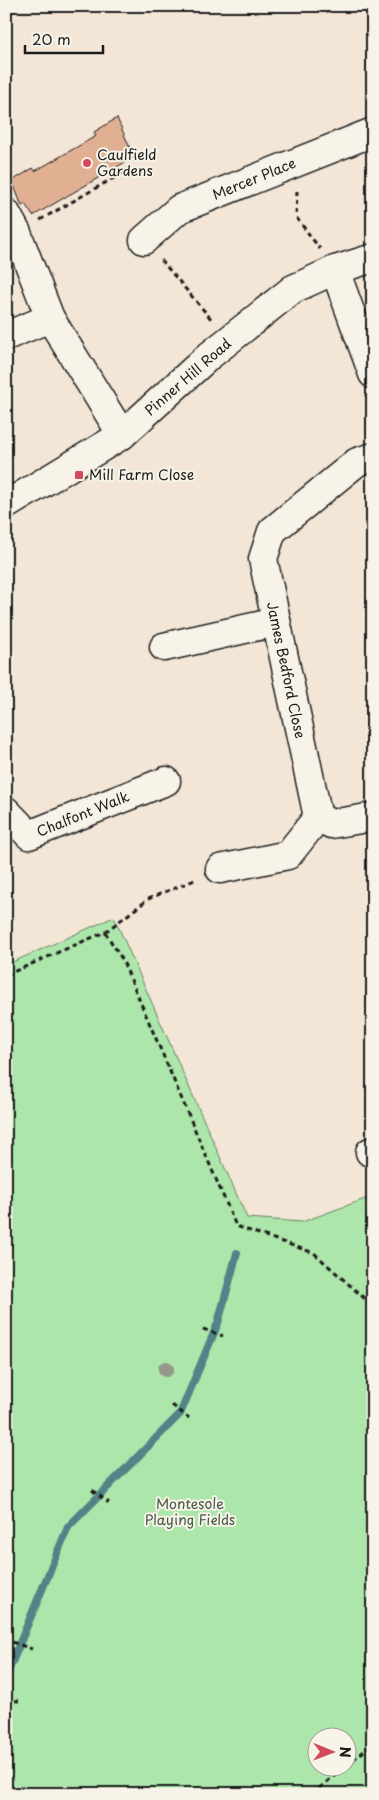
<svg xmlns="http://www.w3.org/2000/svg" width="379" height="1800" viewBox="0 0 379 1800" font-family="'Playpen Sans',sans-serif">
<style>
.green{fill:#ace6aa;stroke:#648163;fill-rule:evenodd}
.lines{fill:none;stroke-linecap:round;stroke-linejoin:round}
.stream{stroke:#528387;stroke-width:8}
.building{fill:#e1b092;stroke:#1c1c1c}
.minor-casing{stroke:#1c1c1c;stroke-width:31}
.path{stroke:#1c1c1c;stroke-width:3;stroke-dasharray:5 4;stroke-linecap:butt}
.minor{stroke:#f7f3e8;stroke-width:28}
.tree{fill:#949888}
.poi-dot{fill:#d1495b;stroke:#f7f3e8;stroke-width:2}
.labels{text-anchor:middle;stroke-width:4;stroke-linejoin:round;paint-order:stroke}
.poi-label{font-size:14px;fill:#1c1c1c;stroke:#f7f3e8;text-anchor:start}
.street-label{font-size:14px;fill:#1c1c1c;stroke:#f7f3e8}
.park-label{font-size:14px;fill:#475947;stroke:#f7f3e8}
</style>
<rect width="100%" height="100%" fill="#f3e6d7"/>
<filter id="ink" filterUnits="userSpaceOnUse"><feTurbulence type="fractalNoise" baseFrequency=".02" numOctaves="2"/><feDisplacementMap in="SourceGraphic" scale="10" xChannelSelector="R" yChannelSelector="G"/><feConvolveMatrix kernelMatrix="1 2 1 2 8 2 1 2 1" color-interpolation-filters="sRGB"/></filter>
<g filter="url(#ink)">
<path class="green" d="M114,917L247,1218L302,1222L373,1196V1794H6V965ZM316,1738H346V1768H316Z"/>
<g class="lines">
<polyline class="stream" points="6,1679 7,1674 68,1527 180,1414 218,1323 237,1253"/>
</g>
<polygon class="building" points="117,118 134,157 33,216 25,204 22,206 12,181 33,168 35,171 96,136 94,132"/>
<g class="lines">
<g class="minor-casing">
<g id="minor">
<polyline points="6,213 17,233 50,318 122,435"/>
<polyline points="144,240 179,209 373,132"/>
<polyline points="335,270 373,374"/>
<polyline points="6,336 50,318"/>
<polyline points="6,505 122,435 209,356 293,289 335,270 373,258"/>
<polyline points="164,647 276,622"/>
<polyline points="6,811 29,835 166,781"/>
<polyline points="318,817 263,559 272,531 357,462 373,457"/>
<polyline points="318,817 331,824 373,817"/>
<polyline points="220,869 288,855 318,817"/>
<polyline points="370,1152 373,1151"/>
</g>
</g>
<g class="path">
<polyline points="77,6 79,8 80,6"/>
<polyline points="297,191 296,217 320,249"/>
<polyline points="40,220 133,167"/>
<polyline points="161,260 212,320"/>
<polyline points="105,932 150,898 197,879"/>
<polyline points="6,975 105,932 122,959 236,1226 314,1253 373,1306"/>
<polyline points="203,1329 223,1336"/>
<polyline points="172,1405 189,1418"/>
<polyline points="92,1490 109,1503"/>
<polyline points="12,1642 32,1649"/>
<polyline points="6,1700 19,1701"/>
<polyline points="346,1765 373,1744"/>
<polyline points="312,1794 344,1768"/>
</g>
<use href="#minor" class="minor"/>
</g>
<circle class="tree" cx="166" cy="1369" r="8"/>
</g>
<g class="poi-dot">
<circle cx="87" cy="163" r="5"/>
<rect x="74" y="470" width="10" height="10" rx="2.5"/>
</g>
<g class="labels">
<g class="poi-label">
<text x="97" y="160">Caulfield<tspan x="97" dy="16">Gardens</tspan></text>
<text x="89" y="480">Mill Farm Close</text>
</g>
<g class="street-label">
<text transform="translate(254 179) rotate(-22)" y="5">Mercer Place</text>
<text transform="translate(188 377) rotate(-41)" y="5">Pinner Hill Road</text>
<text transform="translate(286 670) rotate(78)" y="5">James Bedford Close</text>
<text transform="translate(83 814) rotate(-22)" y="5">Chalfont Walk</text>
</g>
<g class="park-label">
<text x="190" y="1509">Montesole<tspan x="190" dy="16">Playing Fields</tspan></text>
</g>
</g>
<rect width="379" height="1800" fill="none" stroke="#f7f3e8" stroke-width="25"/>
<rect x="12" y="12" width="354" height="1775" fill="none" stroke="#1c1c1c" stroke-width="2" filter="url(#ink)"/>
<g transform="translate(332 1752) rotate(91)"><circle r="24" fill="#f7f3e8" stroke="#9f9d96"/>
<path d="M0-4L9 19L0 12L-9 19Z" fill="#d1495b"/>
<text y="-8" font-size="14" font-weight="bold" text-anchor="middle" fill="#1c1c1c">N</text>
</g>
<path d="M25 45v8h78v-8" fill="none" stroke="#1c1c1c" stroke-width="2.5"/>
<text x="32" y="45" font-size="15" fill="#1c1c1c" stroke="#f7f3e8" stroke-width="4" paint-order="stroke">20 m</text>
</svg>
